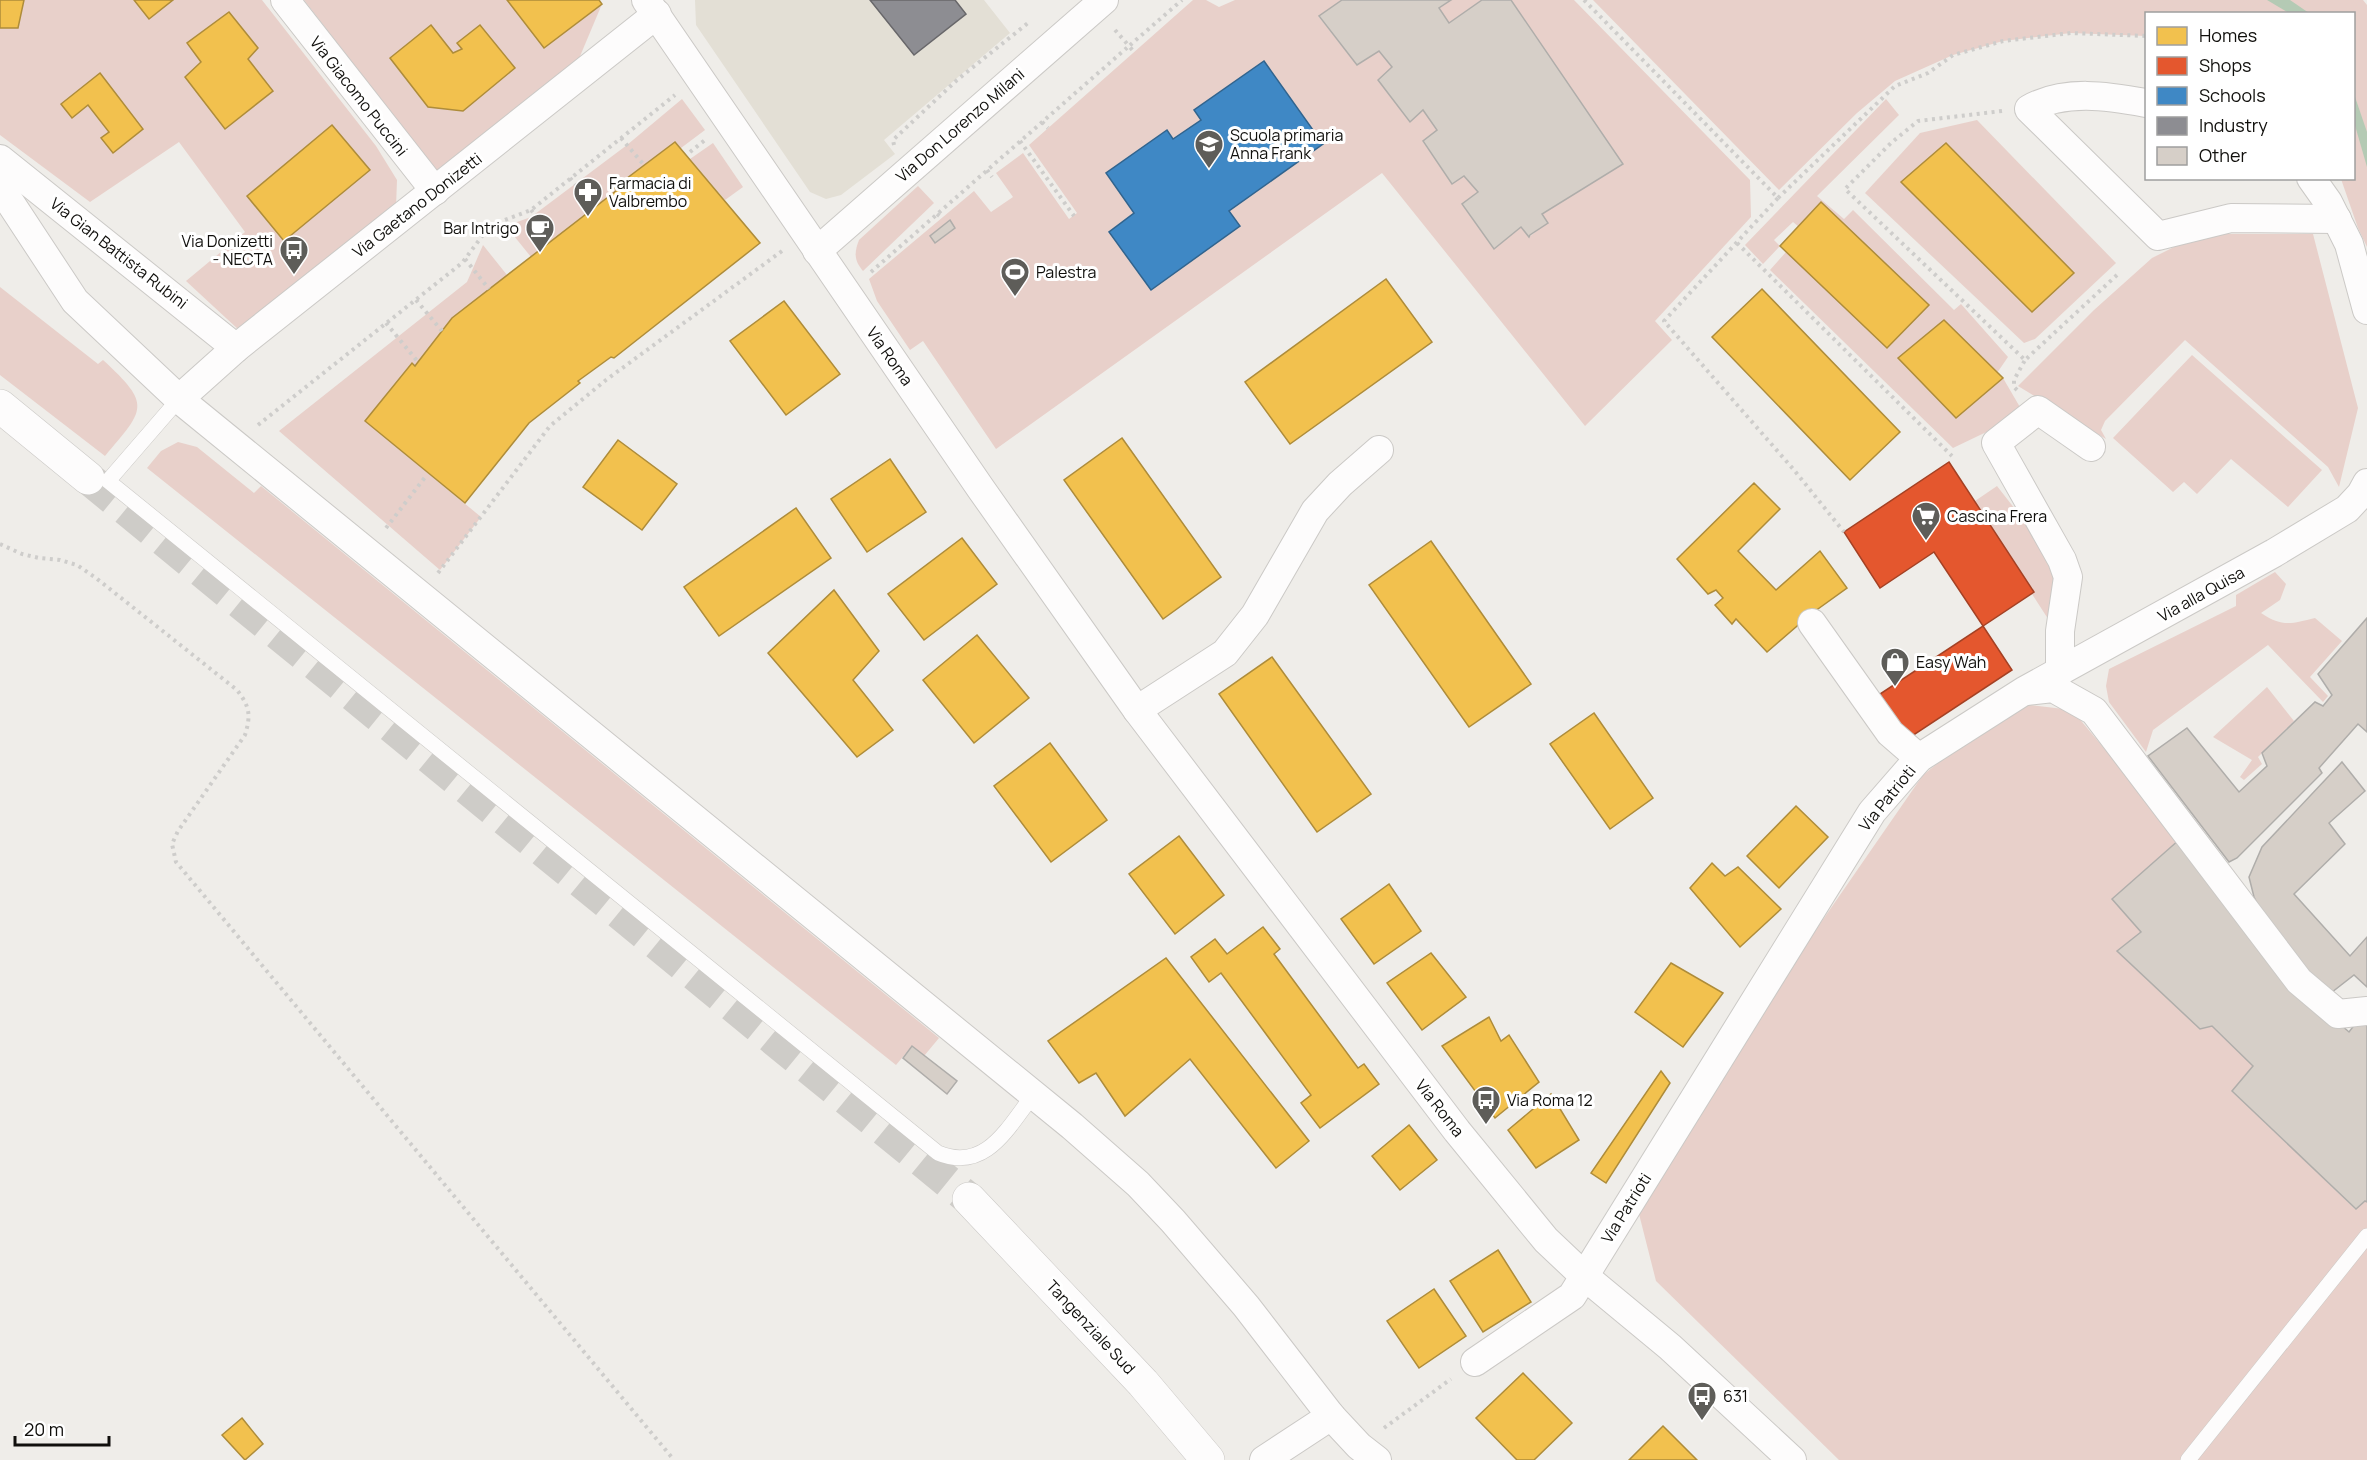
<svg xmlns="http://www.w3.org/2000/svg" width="2367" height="1460" viewBox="0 0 2367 1460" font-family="Manrope,sans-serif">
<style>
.built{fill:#e3dfd5}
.green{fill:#e8d0ca;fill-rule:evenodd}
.water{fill:#b4cab4}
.homes{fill:#f2c14e;stroke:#ae8c3a;stroke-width:1.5}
.shops{fill:#e4572e;stroke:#a44124;stroke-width:1.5}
.schools{fill:#3f88c5;stroke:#31648e;stroke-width:1.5}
.industry{fill:#8d8d92;stroke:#68676a;stroke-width:1.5}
.building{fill:#d6cfc8;stroke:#afadaa;stroke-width:1.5}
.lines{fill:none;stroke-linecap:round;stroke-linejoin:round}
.trunk-tunnel{stroke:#ceccc8;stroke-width:33;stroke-dasharray:33 16;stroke-linecap:butt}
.service-casing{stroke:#cbc9c6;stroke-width:16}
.minor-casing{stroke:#cbc9c6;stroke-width:30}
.trunk-casing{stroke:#cbc9c6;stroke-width:34}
.path{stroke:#cecdcb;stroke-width:4;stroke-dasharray:3 4.5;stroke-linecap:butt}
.service{stroke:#fdfcfc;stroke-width:15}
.minor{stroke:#fdfcfc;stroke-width:28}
.trunk{stroke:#fdfcfc;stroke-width:33}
.labels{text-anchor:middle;stroke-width:6;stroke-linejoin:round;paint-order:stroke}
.street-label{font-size:16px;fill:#100f0c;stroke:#fff}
.poi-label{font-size:16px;fill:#100f0c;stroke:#fff;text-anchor:start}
</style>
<rect width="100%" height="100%" fill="#efede9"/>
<polygon class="built" points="695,0 984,0 1010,33 884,140 895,154 841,195 826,199 810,192 696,25"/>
<g class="green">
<polygon points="0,0 262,0 376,146 397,180 396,207 240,331 186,281 245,232 179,142 90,202 0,135"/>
<polygon points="304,0 599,0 602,4 578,61 436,171"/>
<polygon points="1193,0 1206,0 1219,7 1235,0 1342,0 1319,17 1357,65 1379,51 1392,67 1379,80 1410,122 1423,110 1437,130 1423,142 1452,183 1464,176 1478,192 1462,204 1494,249 1521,227 1529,237 1547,223 1542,214 1623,164 1511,0 1574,0 1750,180 1751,217 1655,321 1672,340 1585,426 1382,173 996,449 923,341 910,350 877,301 869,279 974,191 991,212 1013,197 996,173 1023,153 1069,219 1077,213 1029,145"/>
<polygon points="1451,0 1482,0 1449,23 1439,8"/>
<polygon points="1593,0 2363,0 2367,5 2367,247 2358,228 2341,179 2354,178 2354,14 2146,14 2146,36 2071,33 2003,41 1953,55 1895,81 1857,113 1779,190"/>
<polygon points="682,99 705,130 681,148 675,142 614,188 617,190 531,257 506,226 531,217 627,145"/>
<path d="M1886,99L1899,115L1817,196L1844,219L1853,210L1954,310L1961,304L2008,357L1997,373L2003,378L2024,414L1953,448L1770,270L1786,252L1780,246L1763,264L1745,245ZM1793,222L1799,227L1780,246L1774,240Z"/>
<polygon points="1977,120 2116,263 2035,339 2024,343 1865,193 1920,133"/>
<polygon points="713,143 743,187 725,200 690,159"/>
<path d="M918,186L934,203L863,271C854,260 854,253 859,240Z"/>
<polygon points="2226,234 2313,234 2358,408 2339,487 2328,467 2185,340 2105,421 2101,430 2106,439 2018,386 2094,310 2152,258 2184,242"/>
<polygon points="483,245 507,275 452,318 418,362 415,366 411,364 365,421 481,517 440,570 279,431 467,282"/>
<path d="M0,287L98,364L103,360C152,405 145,409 105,456L0,375Z"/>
<polygon points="2192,355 2322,470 2288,507 2231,459 2197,494 2184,482 2173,492 2113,438"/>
<polygon points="178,442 197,447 254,493 261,486 939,1038 924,1056 912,1046 896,1065 147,468 161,451"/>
<polygon points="1997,486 2050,554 2055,593 2052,625 2032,594 2034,592 1975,501"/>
<path d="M2275,572L2286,584L2280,600L2261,613C2282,627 2291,624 2315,618L2342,641L2310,677L2328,696L2323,702L2268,645L2153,730L2146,752L2109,702L2106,686L2109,669L2236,606V595Z"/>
<polygon points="2267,687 2294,721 2258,757 2262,764 2244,780 2240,777 2252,760 2213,737"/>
<polygon points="2014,703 2072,710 2180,839 2112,899 2141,932 2200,1029 2212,1026 2253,1066 2232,1091 2355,1209 2365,1201 2367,1202 2367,1460 1839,1460 1656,1281 1639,1214 1795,960 1923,775"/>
</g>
<g class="water">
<polygon points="2267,0 2290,0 2309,13 2289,13"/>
<polygon points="2354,94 2367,132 2367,167 2354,122"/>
</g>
<g class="homes">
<polygon points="0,0 24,0 18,28 0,28"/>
<polygon points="134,0 173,0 149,19"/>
<polygon points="507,0 599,0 602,4 544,48"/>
<polygon points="229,12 258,48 248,59 273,91 225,129 185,77 201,62 187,43"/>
<polygon points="431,25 453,53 462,49 457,43 480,25 515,68 463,111 428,107 390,58"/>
<polygon points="100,73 143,129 113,153 101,138 109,132 88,105 72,118 61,104"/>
<polygon points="332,125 370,170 284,241 247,196"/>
<polygon points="675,142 760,243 614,358 611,357 578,381 580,383 529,423 465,503 365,421 412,363 415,366 418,362 452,318 617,190 614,188"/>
<polygon points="1946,143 2074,273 2032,312 1901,182"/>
<polygon points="1821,202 1929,305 1887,348 1780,246"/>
<polygon points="1386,279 1432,342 1290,444 1245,382"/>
<polygon points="1762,289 1900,432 1850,480 1712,337"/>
<polygon points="784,301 840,374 786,415 730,341"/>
<polygon points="1944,320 2003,378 1956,418 1898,358"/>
<polygon points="1122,438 1221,577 1163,619 1064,480"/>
<polygon points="618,440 677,484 642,530 583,487"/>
<polygon points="890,459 926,512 867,552 831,499"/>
<polygon points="1754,483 1780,509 1738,551 1776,590 1820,551 1847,588 1811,614 1767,652 1736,619 1732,624 1715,605 1723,598 1716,590 1708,594 1677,559"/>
<polygon points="796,508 831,558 719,636 684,587"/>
<polygon points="962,538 997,584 924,640 888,594"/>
<polygon points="1431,541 1531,684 1469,727 1369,585"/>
<polygon points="834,590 879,651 853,680 893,730 857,757 768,653"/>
<polygon points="977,635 1029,698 974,743 923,680"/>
<polygon points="1272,657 1371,794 1317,832 1219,694"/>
<polygon points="1594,713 1653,798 1610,829 1550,744"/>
<polygon points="1050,743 1107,820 1051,862 994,786"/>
<polygon points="1796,806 1828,837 1779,888 1747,856"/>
<polygon points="1179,836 1224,895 1175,934 1129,874"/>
<polygon points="1712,863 1725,876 1738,867 1781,909 1740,947 1690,888"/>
<polygon points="1389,884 1421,931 1374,964 1341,919"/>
<polygon points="1263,927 1280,949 1274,954 1358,1068 1364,1064 1379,1084 1320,1128 1301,1103 1311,1095 1221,973 1209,982 1191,957 1215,939 1227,954"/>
<polygon points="1431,953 1466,997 1422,1030 1387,983"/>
<polygon points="1166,958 1309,1141 1276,1168 1190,1059 1125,1116 1096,1073 1079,1083 1048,1041"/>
<polygon points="1671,963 1723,993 1683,1047 1635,1012"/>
<polygon points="1489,1017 1501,1041 1509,1035 1539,1082 1495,1118 1442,1046"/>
<polygon points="1661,1071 1670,1083 1606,1183 1591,1173"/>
<polygon points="1551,1094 1579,1140 1536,1168 1508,1130"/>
<polygon points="1409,1125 1437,1160 1400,1190 1372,1156"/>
<polygon points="1498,1250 1531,1302 1483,1332 1450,1281"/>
<polygon points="1434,1289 1466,1336 1419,1368 1387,1321"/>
<polygon points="1523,1373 1572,1423 1534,1460 1517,1460 1476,1418"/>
<polygon points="242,1418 263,1444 245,1460 222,1435"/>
<polygon points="1663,1426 1697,1460 1629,1460"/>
</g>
<g class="shops">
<polygon points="1949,462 2034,592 1983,626 1934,552 1880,588 1844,532"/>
<polygon points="1983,626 2012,670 1909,738 1880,694"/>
</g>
<polygon class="schools" points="1264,61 1323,144 1229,211 1240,226 1151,290 1109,232 1134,213 1106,173 1167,130 1173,139 1201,120 1194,110"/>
<polygon class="industry" points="870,0 955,0 966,14 914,55"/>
<g class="building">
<polygon points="1342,0 1451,0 1439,8 1449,23 1482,0 1511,0 1623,164 1542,214 1548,223 1530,235 1529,237 1521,227 1494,249 1462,204 1478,192 1464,176 1452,184 1423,141 1437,130 1423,110 1410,122 1378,80 1392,67 1379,51 1357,65 1319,16"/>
<polygon points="950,220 955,228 935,243 930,236"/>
<polygon points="2367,618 2367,732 2358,724 2319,768 2322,773 2237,858 2229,862 2148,756 2187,728 2239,792 2267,766 2262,753 2315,702 2323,706 2332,695 2318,674"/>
<polygon points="2342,762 2365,791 2329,823 2345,844 2294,894 2350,956 2367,937 2367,987 2354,975 2327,996 2274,937 2254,897 2249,877 2262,847"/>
<polygon points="2180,839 2291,981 2349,1032 2359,1019 2367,1021 2367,1202 2365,1201 2356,1209 2232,1091 2253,1066 2212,1026 2200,1029 2117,951 2141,932 2112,899"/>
<polygon points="912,1046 957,1081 947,1094 903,1058"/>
</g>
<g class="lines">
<polyline class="trunk-tunnel" points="88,478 969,1199"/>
<g class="service-casing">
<g id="service">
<path d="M179,399L108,481L938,1153C986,1173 1008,1127 1034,1094"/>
<polyline points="2188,1460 2367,1236"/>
</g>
</g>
<g class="minor-casing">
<g id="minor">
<polyline points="285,0 435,191"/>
<polyline points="646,0 981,489 1137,710 1457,1131 1546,1240 1583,1275 1670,1347 1792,1460"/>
<path d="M2146,103C2108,96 2065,89 2029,109L2158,236L2231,218L2337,219"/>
<polyline points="0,159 236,348"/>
<polyline points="2311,178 2328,202 2349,244 2367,310"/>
<polyline points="0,187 75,301 179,399 1072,1126 1138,1184 1173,1221 1246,1306 1331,1416 1359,1446 1377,1460"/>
<polyline points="817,251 1104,0"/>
<polyline points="179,399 236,348 657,14"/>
<polyline points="1812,623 1890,733 1919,758"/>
<polyline points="2060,672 2060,631 2068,577 2062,560 1996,443 2038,410 2091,447"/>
<polyline points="2026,691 2053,688 2094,711 2299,981 2338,1014 2367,1011"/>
<polyline points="1137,710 1225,653 1255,615 1315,511 1340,484 1379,450"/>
<polyline points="1475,1362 1572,1296 1872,812 1919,758 2024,691 2274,553 2347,509 2361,494 2367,483"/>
<polyline points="1264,1460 1331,1416"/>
</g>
</g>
<g class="trunk-casing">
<g id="trunk">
<polyline points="0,406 88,478"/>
<polyline points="969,1199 1143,1383 1208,1460"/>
</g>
</g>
<g class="path">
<polyline points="1584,0 1778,198 1664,321 1794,470 1844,532"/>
<polyline points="1115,30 1129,46 1182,0"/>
<polyline points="2002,111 1918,121 1891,143 1845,189 2025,360 2117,275"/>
<polyline points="1042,122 1048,128"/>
<polyline points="621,138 644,165"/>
<polyline points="1020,141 1074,216"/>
<polyline points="894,145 893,140 957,80 1028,23"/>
<polyline points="690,152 705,140"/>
<polyline points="987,170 992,177"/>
<polyline points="570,178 594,207"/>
<polyline points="1778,198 1895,86 1928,73 1953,55 2003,41 2071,33 2146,36"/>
<polyline points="531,210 554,239"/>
<polyline points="937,214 942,218"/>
<polyline points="1737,243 1952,456"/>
<polyline points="465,259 489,289"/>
<polyline points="871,272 1129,46 1134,52"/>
<polyline points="416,300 442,331"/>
<polyline points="386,323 418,362"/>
<polyline points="2017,390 2014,387 2014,380 2025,360"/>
<polyline points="258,425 462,263 483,235 497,223 531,210 675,95"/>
<polyline points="386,528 426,476"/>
<path d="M0,544L22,554L39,558L60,560L77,565L96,578L237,690C250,707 251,715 245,735L178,831L172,844L176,862L674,1460"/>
<polyline points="438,573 550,426 606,380 782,251"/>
<polyline points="1384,1428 1451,1379"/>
</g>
<use href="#service" class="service"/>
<use href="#minor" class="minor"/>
<use href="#trunk" class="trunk"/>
</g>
<defs>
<g id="school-pin" transform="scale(1.5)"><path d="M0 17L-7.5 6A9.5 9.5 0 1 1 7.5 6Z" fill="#5e5d59" stroke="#fff"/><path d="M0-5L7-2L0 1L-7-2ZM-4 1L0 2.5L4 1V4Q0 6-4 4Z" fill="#fff"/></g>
<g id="pharmacy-pin" transform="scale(1.5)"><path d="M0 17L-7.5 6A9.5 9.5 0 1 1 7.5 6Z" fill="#5e5d59" stroke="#fff"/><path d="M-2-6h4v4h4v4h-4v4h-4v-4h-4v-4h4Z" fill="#fff"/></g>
<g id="cafe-pin" transform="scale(1.5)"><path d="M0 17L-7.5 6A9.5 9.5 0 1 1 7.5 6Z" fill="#5e5d59" stroke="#fff"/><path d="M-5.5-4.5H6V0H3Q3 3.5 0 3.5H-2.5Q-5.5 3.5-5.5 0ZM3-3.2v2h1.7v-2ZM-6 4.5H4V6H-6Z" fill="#fff"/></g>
<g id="bus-pin" transform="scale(1.5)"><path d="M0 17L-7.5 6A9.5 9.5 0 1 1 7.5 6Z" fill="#5e5d59" stroke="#fff"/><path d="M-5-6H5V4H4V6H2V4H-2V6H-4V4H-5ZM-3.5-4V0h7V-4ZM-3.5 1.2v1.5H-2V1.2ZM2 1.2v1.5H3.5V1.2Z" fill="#fff"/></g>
<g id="stadium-pin" transform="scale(1.5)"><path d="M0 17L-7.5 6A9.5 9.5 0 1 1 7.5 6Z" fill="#5e5d59" stroke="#fff"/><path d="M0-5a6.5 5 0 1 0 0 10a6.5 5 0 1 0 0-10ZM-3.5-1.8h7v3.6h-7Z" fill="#fff"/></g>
<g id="supermarket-pin" transform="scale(1.5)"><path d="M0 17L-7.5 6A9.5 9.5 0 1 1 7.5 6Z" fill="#5e5d59" stroke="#fff"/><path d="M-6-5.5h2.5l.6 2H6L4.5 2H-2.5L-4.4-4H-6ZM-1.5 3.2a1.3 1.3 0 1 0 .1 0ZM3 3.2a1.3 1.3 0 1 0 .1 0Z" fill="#fff"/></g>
<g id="shop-pin" transform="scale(1.5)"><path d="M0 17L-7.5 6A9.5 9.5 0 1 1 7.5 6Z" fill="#5e5d59" stroke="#fff"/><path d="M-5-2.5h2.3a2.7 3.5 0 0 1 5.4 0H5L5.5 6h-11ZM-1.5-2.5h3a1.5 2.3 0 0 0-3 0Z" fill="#fff"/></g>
</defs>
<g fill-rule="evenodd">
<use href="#school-pin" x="1209" y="144"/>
<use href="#pharmacy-pin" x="588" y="192"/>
<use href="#cafe-pin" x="540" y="228"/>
<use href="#bus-pin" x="294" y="250"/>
<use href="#stadium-pin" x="1015" y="272"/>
<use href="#supermarket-pin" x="1926" y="516"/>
<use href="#shop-pin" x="1895" y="662"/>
<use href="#bus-pin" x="1486" y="1100"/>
<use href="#bus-pin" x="1702" y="1396"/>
</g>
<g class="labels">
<g class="street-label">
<text transform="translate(359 96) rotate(52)" y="6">Via Giacomo Puccini</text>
<text transform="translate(960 125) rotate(-41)" y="6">Via Don Lorenzo Milani</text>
<text transform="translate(417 205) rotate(-38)" y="6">Via Gaetano Donizetti</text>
<text transform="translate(119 253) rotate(38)" y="6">Via Gian Battista Rubini</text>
<text transform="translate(890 356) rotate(55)" y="6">Via Roma</text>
<text transform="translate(2201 594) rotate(-29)" y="6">Via alla Quisa</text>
<text transform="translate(1887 798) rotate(-51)" y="6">Via Patrioti</text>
<text transform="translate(1440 1108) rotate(52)" y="6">Via Roma</text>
<text transform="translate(1626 1208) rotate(-58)" y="6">Via Patrioti</text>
<text transform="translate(1091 1327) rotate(47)" y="6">Tangenziale Sud</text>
</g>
<g class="poi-label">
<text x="1230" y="141">Scuola primaria<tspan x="1230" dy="18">Anna Frank</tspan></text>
<text x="609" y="189">Farmacia di<tspan x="609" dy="18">Valbrembo</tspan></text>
<text x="519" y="234" text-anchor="end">Bar Intrigo</text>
<text x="273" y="247" text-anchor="end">Via Donizetti<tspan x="273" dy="18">- NECTA</tspan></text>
<text x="1036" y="278">Palestra</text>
<text x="1947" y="522">Cascina Frera</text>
<text x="1916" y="668">Easy Wah</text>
<text x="1507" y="1106">Via Roma 12</text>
<text x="1723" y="1402">631</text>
</g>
</g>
<rect x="2145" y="12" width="210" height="168" fill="#ffffff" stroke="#9f9f9e" stroke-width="1.5"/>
<rect x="2157" y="27" width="30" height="18" fill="#f2c14e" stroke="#9f9f9e" stroke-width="1.5"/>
<text x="2199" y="42" font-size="18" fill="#100f0c">Homes</text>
<rect x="2157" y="57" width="30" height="18" fill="#e4572e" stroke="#9f9f9e" stroke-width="1.5"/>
<text x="2199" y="72" font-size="18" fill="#100f0c">Shops</text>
<rect x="2157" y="87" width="30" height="18" fill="#3f88c5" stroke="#9f9f9e" stroke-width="1.5"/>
<text x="2199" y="102" font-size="18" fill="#100f0c">Schools</text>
<rect x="2157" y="117" width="30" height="18" fill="#8d8d92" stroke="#9f9f9e" stroke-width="1.5"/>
<text x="2199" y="132" font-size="18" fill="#100f0c">Industry</text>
<rect x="2157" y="147" width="30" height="18" fill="#d6cfc8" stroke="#9f9f9e" stroke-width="1.5"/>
<text x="2199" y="162" font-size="18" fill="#100f0c">Other</text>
<path d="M15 1436v9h94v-9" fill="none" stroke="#100f0c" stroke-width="3"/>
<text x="24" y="1436" font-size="18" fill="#100f0c" stroke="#ffffff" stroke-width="4.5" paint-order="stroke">20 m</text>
</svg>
